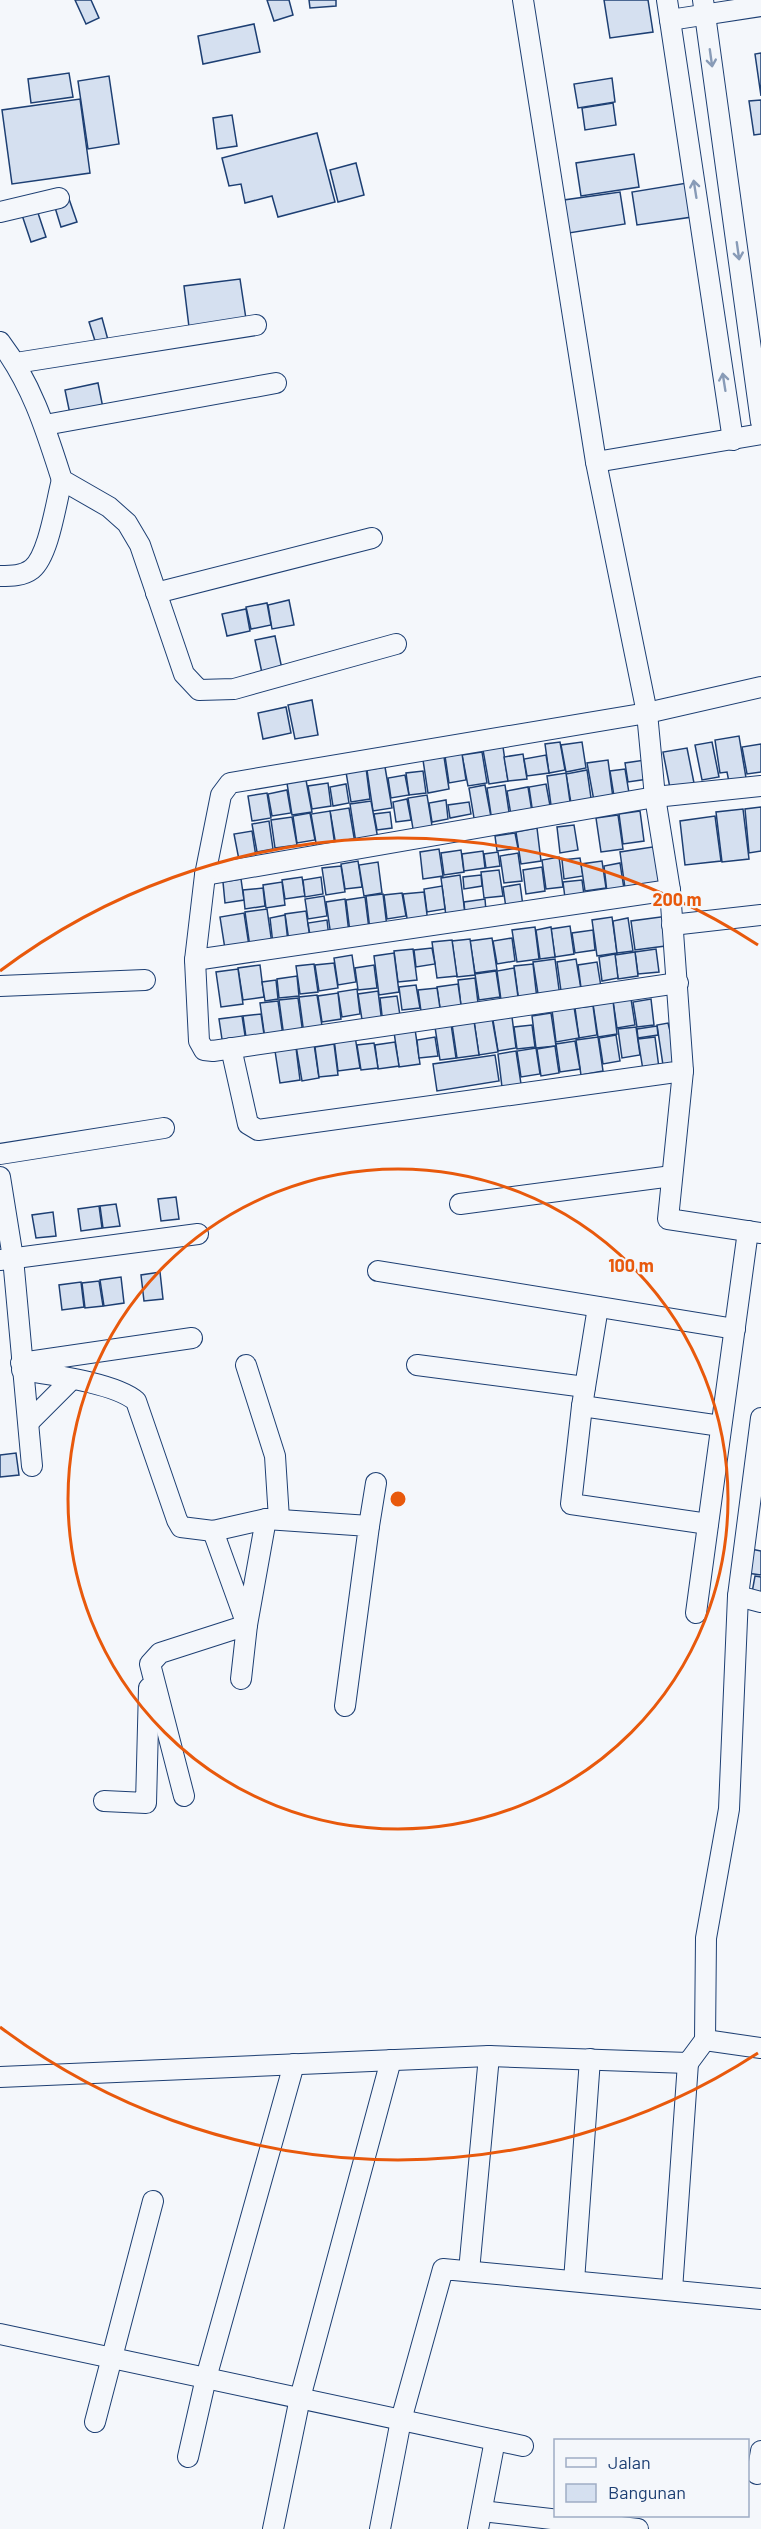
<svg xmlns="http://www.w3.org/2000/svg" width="761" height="2529" viewBox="0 0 761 2529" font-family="Barlow,sans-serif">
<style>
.building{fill:#d5e0f0;stroke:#1d3f73;stroke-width:1.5}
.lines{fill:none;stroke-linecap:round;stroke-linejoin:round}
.minor-casing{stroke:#1d3f73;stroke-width:22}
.minor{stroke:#f4f7fb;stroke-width:20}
.oneway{stroke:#889bb7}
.ring{fill:none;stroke:#e8590c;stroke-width:3}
.centre{fill:#e8590c;stroke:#f4f7fb;stroke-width:3}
.ring-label{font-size:18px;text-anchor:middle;font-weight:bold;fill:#e8590c;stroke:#f4f7fb;stroke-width:4.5;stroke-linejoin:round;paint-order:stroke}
</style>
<rect width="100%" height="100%" fill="#f4f7fb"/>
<g class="building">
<polygon points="75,0 91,0 99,18 86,24"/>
<polygon points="267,0 289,0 293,15 274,21"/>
<polygon points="309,0 336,0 336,6 310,8"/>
<polygon points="604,0 648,0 653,32 610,38"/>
<polygon points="254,24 260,52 203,64 198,36"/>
<polygon points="761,53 761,96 755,54"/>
<polygon points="69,73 73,97 31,103 28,79"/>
<polygon points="109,76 119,144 88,149 78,81"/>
<polygon points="612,78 615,102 578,108 574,84"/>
<polygon points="80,99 90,173 12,184 2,110"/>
<polygon points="761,100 761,134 754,135 749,101"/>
<polygon points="613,103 616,125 585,130 582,108"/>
<polygon points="232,115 237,146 217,149 213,118"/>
<polygon points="317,133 335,202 278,217 272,196 245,203 241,184 229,186 222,158"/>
<polygon points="634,154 639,187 581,196 576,163"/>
<polygon points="356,163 364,195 338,202 330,170"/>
<polygon points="687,183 692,217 637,225 632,192"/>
<polygon points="620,192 625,224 569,233 564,200"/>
<polygon points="68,196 77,222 61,227 53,201"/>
<polygon points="36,207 46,237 31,242 21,212"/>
<polygon points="240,279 246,319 189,327 184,286"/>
<polygon points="102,318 108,340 96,344 89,322"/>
<polygon points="98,383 104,413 71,419 65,390"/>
<polygon points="289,600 294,625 272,629 268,605"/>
<polygon points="267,603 271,625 251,629 246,607"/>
<polygon points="246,609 250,631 227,636 222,614"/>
<polygon points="275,636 282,669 262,673 255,640"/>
<polygon points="312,700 318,735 295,739 288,705"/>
<polygon points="286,707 291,733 263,739 258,713"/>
<polygon points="739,736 747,784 730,787 727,772 720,773 715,740"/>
<polygon points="560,742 565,770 549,773 545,744"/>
<polygon points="582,742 586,768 566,772 561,745"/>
<polygon points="712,742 719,777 702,780 695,745"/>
<polygon points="761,744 761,772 747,774 742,747"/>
<polygon points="503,747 508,781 489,784 483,750"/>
<polygon points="687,748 694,783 670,788 663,752"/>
<polygon points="482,752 487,783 468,786 462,755"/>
<polygon points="462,754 466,780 449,783 445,756"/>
<polygon points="523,754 527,779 508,781 504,757"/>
<polygon points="546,755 549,773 527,776 524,759"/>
<polygon points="444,757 449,789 428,793 423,760"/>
<polygon points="608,760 613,798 594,801 587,763"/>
<polygon points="645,760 648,779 628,782 625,763"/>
<polygon points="385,767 392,808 373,811 367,770"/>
<polygon points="366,768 370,799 351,802 346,772"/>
<polygon points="625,769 629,793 614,796 610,771"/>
<polygon points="587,770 592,805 572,809 566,774"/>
<polygon points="423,771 426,793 409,795 406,773"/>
<polygon points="566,773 571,809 552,812 547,776"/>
<polygon points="405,775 409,795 391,798 388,778"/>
<polygon points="306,780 312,812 292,815 287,783"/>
<polygon points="328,783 331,806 312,809 308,786"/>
<polygon points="346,784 349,803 333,806 330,787"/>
<polygon points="546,784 551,811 533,814 529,787"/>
<polygon points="485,785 492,822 475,824 469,788"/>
<polygon points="505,785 510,819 492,821 487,788"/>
<polygon points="528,787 532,812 511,815 507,791"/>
<polygon points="287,790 291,813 272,816 268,794"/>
<polygon points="267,793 271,818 252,821 248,796"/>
<polygon points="427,795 433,832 414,835 408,798"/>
<polygon points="407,799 411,820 396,822 393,802"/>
<polygon points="446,800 448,819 432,822 429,803"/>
<polygon points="371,801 378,839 356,843 350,804"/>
<polygon points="469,802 471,814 450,818 448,805"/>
<polygon points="761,807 761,851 749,853 745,809"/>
<polygon points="349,808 355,843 336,846 330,811"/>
<polygon points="743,809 749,859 722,862 716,812"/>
<polygon points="330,811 335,846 317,849 311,814"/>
<polygon points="640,811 644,841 623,844 619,814"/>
<polygon points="390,812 392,828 377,830 374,814"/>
<polygon points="310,813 315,840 297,843 293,816"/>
<polygon points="618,815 623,849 601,852 596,818"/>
<polygon points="715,816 721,861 685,865 680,821"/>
<polygon points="292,817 297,845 275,848 271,820"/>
<polygon points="269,821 273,849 257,852 252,824"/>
<polygon points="574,825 578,850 560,853 557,827"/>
<polygon points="537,828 541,861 521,864 516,832"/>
<polygon points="252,831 256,857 239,860 234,834"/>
<polygon points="515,833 518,848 497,851 495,836"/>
<polygon points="659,846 665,882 625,888 620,852"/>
<polygon points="439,849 443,876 423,879 420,852"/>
<polygon points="461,850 464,872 444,875 441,853"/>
<polygon points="483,851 485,868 464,871 462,854"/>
<polygon points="498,852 500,866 486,868 484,854"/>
<polygon points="518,853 522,881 504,883 500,856"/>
<polygon points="559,857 563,887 546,889 542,860"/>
<polygon points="580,858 583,876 564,879 562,860"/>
<polygon points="358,861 362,887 345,889 341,864"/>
<polygon points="602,861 606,888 585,891 581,864"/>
<polygon points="378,862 382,893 364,896 359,865"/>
<polygon points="620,863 624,889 607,892 604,866"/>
<polygon points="341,866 345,892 326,895 322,868"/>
<polygon points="542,867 545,891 526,894 523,870"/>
<polygon points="499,870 503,896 484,898 481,872"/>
<polygon points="460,875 465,913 446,916 441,878"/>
<polygon points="481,875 482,886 464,889 463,877"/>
<polygon points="302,877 305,896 285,899 282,880"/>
<polygon points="321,877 323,894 305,897 303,880"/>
<polygon points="241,879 244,900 225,903 223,882"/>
<polygon points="582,880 584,895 565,898 563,882"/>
<polygon points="282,882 285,905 266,908 263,885"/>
<polygon points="520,884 523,906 506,908 503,887"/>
<polygon points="442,886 445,909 427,912 424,889"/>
<polygon points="263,888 265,906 245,909 243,890"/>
<polygon points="424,892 428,922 408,924 403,894"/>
<polygon points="402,893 406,916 387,919 384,895"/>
<polygon points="383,894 387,927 370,930 366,896"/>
<polygon points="324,896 327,916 308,919 305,899"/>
<polygon points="365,897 369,929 350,932 346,900"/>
<polygon points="345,899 349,933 331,936 326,902"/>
<polygon points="485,899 486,911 465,914 464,902"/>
<polygon points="267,909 272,944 250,947 245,912"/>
<polygon points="306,911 310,938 289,941 285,914"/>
<polygon points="244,913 249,946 225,949 220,917"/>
<polygon points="285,915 288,942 273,944 270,918"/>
<polygon points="668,916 673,945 635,950 631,921"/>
<polygon points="612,917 617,953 597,956 592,920"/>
<polygon points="628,918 633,951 617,953 613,921"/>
<polygon points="327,920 329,938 311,941 308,923"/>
<polygon points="570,926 574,954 555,957 551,929"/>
<polygon points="535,927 539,959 517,962 512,930"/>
<polygon points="551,927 555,957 540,959 536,930"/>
<polygon points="593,930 595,950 575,953 572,933"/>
<polygon points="492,938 497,970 475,973 470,941"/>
<polygon points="512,938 515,961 497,964 493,941"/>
<polygon points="470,939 475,975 457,977 452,941"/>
<polygon points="452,940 457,976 437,978 432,942"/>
<polygon points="432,948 435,964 416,967 414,950"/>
<polygon points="413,949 417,980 398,982 394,951"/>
<polygon points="656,949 659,972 638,974 635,952"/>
<polygon points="635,952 638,976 618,979 615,955"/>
<polygon points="394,953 399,992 379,995 374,956"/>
<polygon points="615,954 618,978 602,981 599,957"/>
<polygon points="352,955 356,982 338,985 334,958"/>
<polygon points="555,959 560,997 539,1000 533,962"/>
<polygon points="576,959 582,995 562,998 557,962"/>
<polygon points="597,962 602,993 582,995 578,965"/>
<polygon points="334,963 338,988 319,991 315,965"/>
<polygon points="314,964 318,992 300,994 296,966"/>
<polygon points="533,964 537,999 519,1002 514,966"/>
<polygon points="260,965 264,997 243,1000 238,968"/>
<polygon points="374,965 377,988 358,990 355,968"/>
<polygon points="514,968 519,1004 502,1007 497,971"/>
<polygon points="238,969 243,1004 221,1007 216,972"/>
<polygon points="496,971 500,997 479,1000 475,974"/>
<polygon points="297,976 299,996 279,998 277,979"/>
<polygon points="475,978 478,1003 461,1006 458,980"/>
<polygon points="276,980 278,999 265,1001 262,982"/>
<polygon points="458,984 462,1012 441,1015 437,987"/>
<polygon points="416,985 420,1008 402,1010 399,987"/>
<polygon points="437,988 441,1015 422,1018 418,990"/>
<polygon points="357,989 360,1014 342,1017 338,992"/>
<polygon points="378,991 382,1023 363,1026 358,994"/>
<polygon points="338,993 341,1019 322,1022 318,996"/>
<polygon points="317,995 323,1032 304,1034 299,997"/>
<polygon points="397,996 401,1022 383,1024 380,998"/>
<polygon points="298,998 303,1034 284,1037 279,1000"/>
<polygon points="631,999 635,1025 617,1028 613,1001"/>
<polygon points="651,999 654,1025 637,1027 633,1002"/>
<polygon points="278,1001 283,1036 265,1039 260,1003"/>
<polygon points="613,1001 617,1034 598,1037 593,1004"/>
<polygon points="593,1006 597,1035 579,1038 575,1008"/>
<polygon points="574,1007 579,1038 556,1042 552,1010"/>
<polygon points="551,1013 556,1046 536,1048 532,1016"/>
<polygon points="261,1014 265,1041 247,1044 243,1016"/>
<polygon points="242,1016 246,1042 223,1046 219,1019"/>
<polygon points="512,1017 516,1048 498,1051 493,1020"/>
<polygon points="492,1018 498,1052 479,1055 474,1021"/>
<polygon points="474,1021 479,1055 457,1058 452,1024"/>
<polygon points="668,1023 673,1043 674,1063 663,1065 657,1025"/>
<polygon points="451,1024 456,1058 440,1060 435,1027"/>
<polygon points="532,1025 535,1047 517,1049 514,1027"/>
<polygon points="657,1026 658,1035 638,1038 637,1029"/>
<polygon points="636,1027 640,1055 622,1058 618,1029"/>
<polygon points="415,1029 420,1064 399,1067 394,1032"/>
<polygon points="616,1035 620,1061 603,1064 599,1038"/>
<polygon points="355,1036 360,1068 338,1071 334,1039"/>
<polygon points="435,1037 438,1056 419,1058 417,1040"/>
<polygon points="598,1037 603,1071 581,1075 576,1040"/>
<polygon points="655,1037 659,1068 643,1070 638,1039"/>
<polygon points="575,1041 580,1069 560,1072 556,1044"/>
<polygon points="395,1042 399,1066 378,1069 375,1045"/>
<polygon points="374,1043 378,1068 361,1070 357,1045"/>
<polygon points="314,1044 319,1078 302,1081 296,1046"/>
<polygon points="334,1044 338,1075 319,1077 315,1047"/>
<polygon points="555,1046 559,1073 541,1076 537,1049"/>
<polygon points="296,1048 300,1080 280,1083 275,1051"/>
<polygon points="536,1048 540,1074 521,1077 517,1051"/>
<polygon points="516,1051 521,1084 502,1087 498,1054"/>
<polygon points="495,1055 499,1081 437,1091 433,1064"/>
<polygon points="176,1197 179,1219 161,1221 158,1199"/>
<polygon points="116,1204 120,1226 103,1228 100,1206"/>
<polygon points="99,1206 102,1228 81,1231 78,1209"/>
<polygon points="53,1212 56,1236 36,1238 32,1215"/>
<polygon points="160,1272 163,1299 144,1301 141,1275"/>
<polygon points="121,1277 124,1303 104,1306 100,1280"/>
<polygon points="99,1281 103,1306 85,1308 82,1283"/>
<polygon points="81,1282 84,1307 62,1310 59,1285"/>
<polygon points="16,1453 19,1475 0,1477 0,1455"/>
<polygon points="751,1549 761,1551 761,1575 747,1573"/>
<polygon points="755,1576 761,1577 761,1600 751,1598"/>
</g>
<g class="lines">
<g class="minor-casing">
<g id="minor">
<polyline points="667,0 733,440"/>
<polyline points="703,0 761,422"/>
<polyline points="670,20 761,6"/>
<polyline points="0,212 59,198"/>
<path d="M0,342C32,384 46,430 62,480L109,507L127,523L140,545L184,674L199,690L234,689L396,644"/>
<polyline points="16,363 256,325"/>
<polyline points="45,425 276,383"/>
<polyline points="596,462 761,434"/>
<path d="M0,576C11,576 23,576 32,569C49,555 56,502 62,480"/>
<polyline points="156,593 372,538"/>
<polyline points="205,875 655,797 761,786"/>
<polyline points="672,925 761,915"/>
<polyline points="195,960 670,890"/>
<polyline points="678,983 213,1051 204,1050 199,1041 195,960 205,875 221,795 230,783 647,713 761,687"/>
<polyline points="0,986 145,980"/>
<polyline points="231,1048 248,1124 258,1130 683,1071 670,890 655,797 647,713 596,462 523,0"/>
<polyline points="683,1071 668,1219 761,1233"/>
<polyline points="0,1154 164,1128"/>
<polyline points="0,1177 13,1258 32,1466"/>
<polyline points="460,1204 672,1176"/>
<polyline points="0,1260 198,1234"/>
<polyline points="378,1271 735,1329"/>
<polyline points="598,1307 582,1406 571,1504 708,1524"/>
<polyline points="21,1363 192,1338"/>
<polyline points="246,1365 275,1456 279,1519"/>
<polyline points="417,1365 585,1387"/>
<path d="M22,1370C52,1375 115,1383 136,1401L177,1520L181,1527L213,1531L266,1519L369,1526L345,1706"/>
<polyline points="582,1406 721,1426"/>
<polyline points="761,1418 738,1596 761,1602"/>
<polyline points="29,1422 72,1379"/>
<polyline points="369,1526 376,1483"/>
<polyline points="213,1531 247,1625 266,1519"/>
<polyline points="696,1613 748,1231"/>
<polyline points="184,1796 150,1664 160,1653 247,1625 241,1679"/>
<polyline points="104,1801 146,1803 149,1688"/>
<polyline points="705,2040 761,2048"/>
<polyline points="0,2077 489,2056 688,2063 705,2040 706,1938 729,1809 738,1596"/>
<polyline points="469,2271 489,2056"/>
<polyline points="574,2281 590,2059"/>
<polyline points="672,2290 688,2063"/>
<polyline points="0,2334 523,2446"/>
<polyline points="95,2422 153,2201"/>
<polyline points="188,2457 206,2378 294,2064"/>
<polyline points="757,2474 761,2451"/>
<polyline points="482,2511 638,2529"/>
<polyline points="273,2529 300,2398 391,2060"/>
<polyline points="380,2529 401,2420 443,2269 761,2299"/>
<polyline points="478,2529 495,2440"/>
</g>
</g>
<use href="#minor" class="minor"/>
</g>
<defs><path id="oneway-shaft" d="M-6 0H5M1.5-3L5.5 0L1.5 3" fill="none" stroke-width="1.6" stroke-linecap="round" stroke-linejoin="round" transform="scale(1.5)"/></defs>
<g class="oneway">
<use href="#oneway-shaft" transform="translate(711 58) rotate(82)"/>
<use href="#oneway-shaft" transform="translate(695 189) rotate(-99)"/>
<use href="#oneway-shaft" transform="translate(738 251) rotate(82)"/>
<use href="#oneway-shaft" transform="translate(724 382) rotate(-99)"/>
</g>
<g class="ring">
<circle cx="398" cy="1499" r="330"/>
<path d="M758 2053A661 661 0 0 1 0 2027M0 971A661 661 0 0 1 758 945"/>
</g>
<circle cx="398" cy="1499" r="9" class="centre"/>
<g class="ring-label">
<text x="677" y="906">200 m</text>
<text x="631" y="1272">100 m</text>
</g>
<rect x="554" y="2439" width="195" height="78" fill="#f4f7fb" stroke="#9eadc5" stroke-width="1.5"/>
<rect x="566" y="2458" width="30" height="9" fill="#f4f7fb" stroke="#9eadc5" stroke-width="1.5"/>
<text x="608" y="2469" font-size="18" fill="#1d3f73">Jalan</text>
<rect x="566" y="2484" width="30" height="18" fill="#d5e0f0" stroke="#9eadc5" stroke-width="1.5"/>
<text x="608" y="2499" font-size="18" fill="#1d3f73">Bangunan</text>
</svg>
